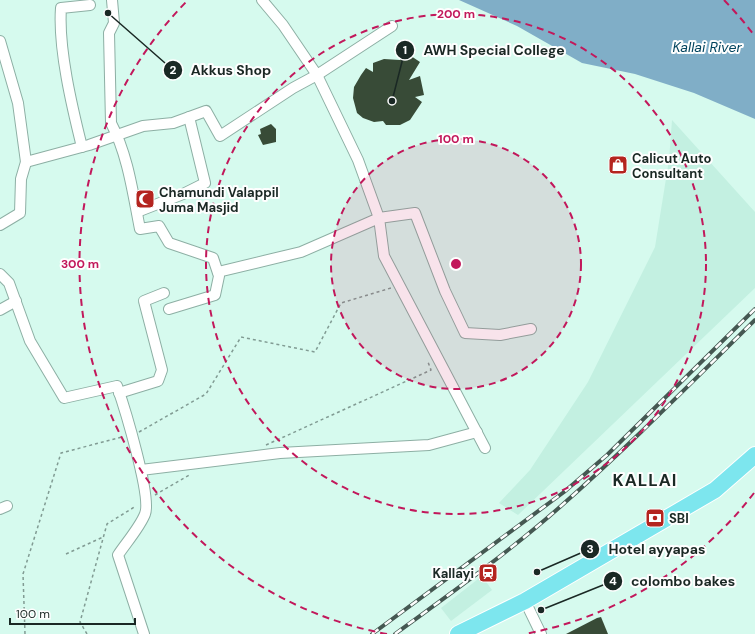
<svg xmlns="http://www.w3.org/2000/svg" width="755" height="634" viewBox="0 0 755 634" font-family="'DM Sans',sans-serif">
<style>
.built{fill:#c3f0e1}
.water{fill:#80aec7}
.building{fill:#384b37}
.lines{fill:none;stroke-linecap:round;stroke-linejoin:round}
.minor-casing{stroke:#8dafa4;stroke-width:12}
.primary-casing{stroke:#fff;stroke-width:18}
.path{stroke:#819b93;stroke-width:1.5;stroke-dasharray:3 3;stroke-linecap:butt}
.minor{stroke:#fff;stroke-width:10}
.primary{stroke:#7de6ee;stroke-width:16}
.rail-casing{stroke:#455852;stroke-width:4}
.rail{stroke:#fefefe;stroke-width:2.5;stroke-dasharray:8;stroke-linecap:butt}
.ring{fill:none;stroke:#c2185b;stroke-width:2;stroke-dasharray:7 5}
.labels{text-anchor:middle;stroke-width:4;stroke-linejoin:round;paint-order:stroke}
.poi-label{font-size:13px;font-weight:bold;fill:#1a2824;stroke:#fefefe;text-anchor:start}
.water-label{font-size:14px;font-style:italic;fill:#02445e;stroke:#fefefe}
.district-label{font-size:17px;font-weight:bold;letter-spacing:1px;fill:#1a2824;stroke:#fefefe}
.centre{fill:#c2185b;stroke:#fefefe;stroke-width:2}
.ring-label{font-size:12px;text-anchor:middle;font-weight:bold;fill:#c2185b;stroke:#fefefe;stroke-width:4;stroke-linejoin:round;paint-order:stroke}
.leader{fill:none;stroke:#1a2824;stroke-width:1.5}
.callout-dot{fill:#1a2824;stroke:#fefefe;stroke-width:1.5}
.mark-label{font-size:12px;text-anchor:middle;font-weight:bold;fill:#fff}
.callout-label{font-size:14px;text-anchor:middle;font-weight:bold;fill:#1a2824;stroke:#fefefe;stroke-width:4;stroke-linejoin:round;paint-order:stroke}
</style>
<rect width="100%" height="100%" fill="#d6faee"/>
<g class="built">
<polygon points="672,120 755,212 755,288 518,515 499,503 530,470 588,382 655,247 669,160"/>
<polygon points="482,576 492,590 451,621 441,608"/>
</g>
<polygon class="water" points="459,0 755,0 755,119 694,93 635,74 582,63 517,26"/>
<g class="building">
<polygon points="405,52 420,62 409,80 420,76 424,95 415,97 422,102 410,120 400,125 386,125 383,121 374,122 363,118 357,113 353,98 354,87 361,75 366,68 373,72 373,63 384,59 400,60"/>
<polygon points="271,124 276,129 276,142 263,145 258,135 261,134 260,129"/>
<polygon points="601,617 608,634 566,634 597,618"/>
</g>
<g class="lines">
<g class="minor-casing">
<g id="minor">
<path d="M112,0L114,23L109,33L111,123C128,155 133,194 140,229L159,226L169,243L213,258L219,276L215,295L169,309"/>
<polyline points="262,0 283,25 317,75 392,26"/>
<polyline points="0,41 18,103 26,162 89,145 143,126 173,123 206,111 220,136 293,88 317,75 358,160 379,218 415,213 445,291 465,333 500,335 531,329"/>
<path d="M82,147C72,107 58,48 61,8L90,5"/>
<polyline points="137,212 183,194 205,183 189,117"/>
<polyline points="0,225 20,213 21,179 26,162"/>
<polyline points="218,272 301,252 379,218 384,256 485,448"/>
<path d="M0,274L9,283L30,341L64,398L117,386C124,406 152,497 145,514C140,527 126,543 118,555L144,634"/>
<polyline points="0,310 16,301"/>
<polyline points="119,393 158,381 162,370 144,301 164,293"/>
<polyline points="141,470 280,453 429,445 477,432"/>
<polyline points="0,509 7,506"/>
<polyline points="525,601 541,634"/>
</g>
</g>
<g class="primary-casing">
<polyline id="primary" points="458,634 525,601 715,490 755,455"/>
</g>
<g class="path">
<polyline points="139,432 206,394 241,337 315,352 341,303 391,288"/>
<polyline points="266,445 431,370 428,362"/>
<polyline points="155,495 191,474"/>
<polyline points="66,554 103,537"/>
<polyline points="25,634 23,574 61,453 122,437"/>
<polyline points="87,634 80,622 107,524 136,506"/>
</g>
<use href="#minor" class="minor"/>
<use href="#primary" class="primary"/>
<g class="rail-casing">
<g id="rail">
<polyline points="372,634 564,492 607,455 755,309"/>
<path d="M395,634C451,593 508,553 561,506C628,447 691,383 755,320"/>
</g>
</g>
<use href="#rail" class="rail"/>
</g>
<circle cx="456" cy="264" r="125" fill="#c2185b" fill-opacity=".12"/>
<g class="ring">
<circle cx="456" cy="264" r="125"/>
<circle cx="456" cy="264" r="250"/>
<path d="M754 493A376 376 0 0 1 525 634M387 634A376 376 0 0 1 188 0M724 0A376 376 0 0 1 754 35"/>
</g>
<defs>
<g id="shop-square" transform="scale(1)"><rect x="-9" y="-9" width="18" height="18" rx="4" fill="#b4241f" stroke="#fefefe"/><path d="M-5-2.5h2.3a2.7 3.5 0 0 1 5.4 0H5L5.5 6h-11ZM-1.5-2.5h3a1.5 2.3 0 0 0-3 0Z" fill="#fff"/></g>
<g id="mosque-square" transform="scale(1)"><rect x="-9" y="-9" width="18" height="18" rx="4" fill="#b4241f" stroke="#fefefe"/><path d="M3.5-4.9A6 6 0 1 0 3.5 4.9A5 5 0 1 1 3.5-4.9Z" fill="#fff"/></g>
<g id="bank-square" transform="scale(1)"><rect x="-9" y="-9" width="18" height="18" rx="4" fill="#b4241f" stroke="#fefefe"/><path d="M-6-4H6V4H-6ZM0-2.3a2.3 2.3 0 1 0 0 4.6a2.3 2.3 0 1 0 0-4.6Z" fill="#fff"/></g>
<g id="station-square" transform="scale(1)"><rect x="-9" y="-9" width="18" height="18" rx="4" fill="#b4241f" stroke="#fefefe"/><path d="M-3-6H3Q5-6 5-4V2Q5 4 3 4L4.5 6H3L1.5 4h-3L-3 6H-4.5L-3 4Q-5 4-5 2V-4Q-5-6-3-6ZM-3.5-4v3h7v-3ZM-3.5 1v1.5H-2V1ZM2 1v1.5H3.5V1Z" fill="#fff"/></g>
</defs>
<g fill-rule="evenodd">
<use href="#shop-square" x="618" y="165"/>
<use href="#mosque-square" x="145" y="199"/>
<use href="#bank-square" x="655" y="518"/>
<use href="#station-square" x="488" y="573"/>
</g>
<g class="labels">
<g class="poi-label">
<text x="632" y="163">Calicut Auto<tspan x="632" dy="15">Consultant</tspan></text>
<text x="159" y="197">Chamundi Valappil<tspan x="159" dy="15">Juma Masjid</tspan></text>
<text x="669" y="523">SBI</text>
<text x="474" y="578" text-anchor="end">Kallayi</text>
</g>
<g class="water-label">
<text x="707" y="52">Kallai River</text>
</g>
<g class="district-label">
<text x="645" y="486">KALLAI</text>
</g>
</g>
<circle cx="456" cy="264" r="6" class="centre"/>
<g class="ring-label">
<text x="456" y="18">200 m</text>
<text x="456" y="143">100 m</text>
<text x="80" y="268">300 m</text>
</g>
<path class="leader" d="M392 101L405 50M108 13L173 70M537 572L590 549M541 610L613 581"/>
<g class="callout-dot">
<circle cx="392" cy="101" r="4"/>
<circle cx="108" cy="13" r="4"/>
<circle cx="537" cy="572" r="4"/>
<circle cx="541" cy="610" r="4"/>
<circle cx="405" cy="50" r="10"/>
<circle cx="173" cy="70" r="10"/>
<circle cx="590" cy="549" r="10"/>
<circle cx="613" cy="581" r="10"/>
</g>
<g class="mark-label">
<text x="405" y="54">1</text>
<text x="173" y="74">2</text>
<text x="590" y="553">3</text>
<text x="613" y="585">4</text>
</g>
<g class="callout-label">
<text x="494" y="55">AWH Special College</text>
<text x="231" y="75">Akkus Shop</text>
<text x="657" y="554">Hotel ayyapas</text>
<text x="683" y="586">colombo bakes</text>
</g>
<path d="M10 618v6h125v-6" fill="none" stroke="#1a2824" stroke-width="2"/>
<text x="16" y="618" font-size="12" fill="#1a2824" stroke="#fefefe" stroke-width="3" paint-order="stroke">100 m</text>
</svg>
